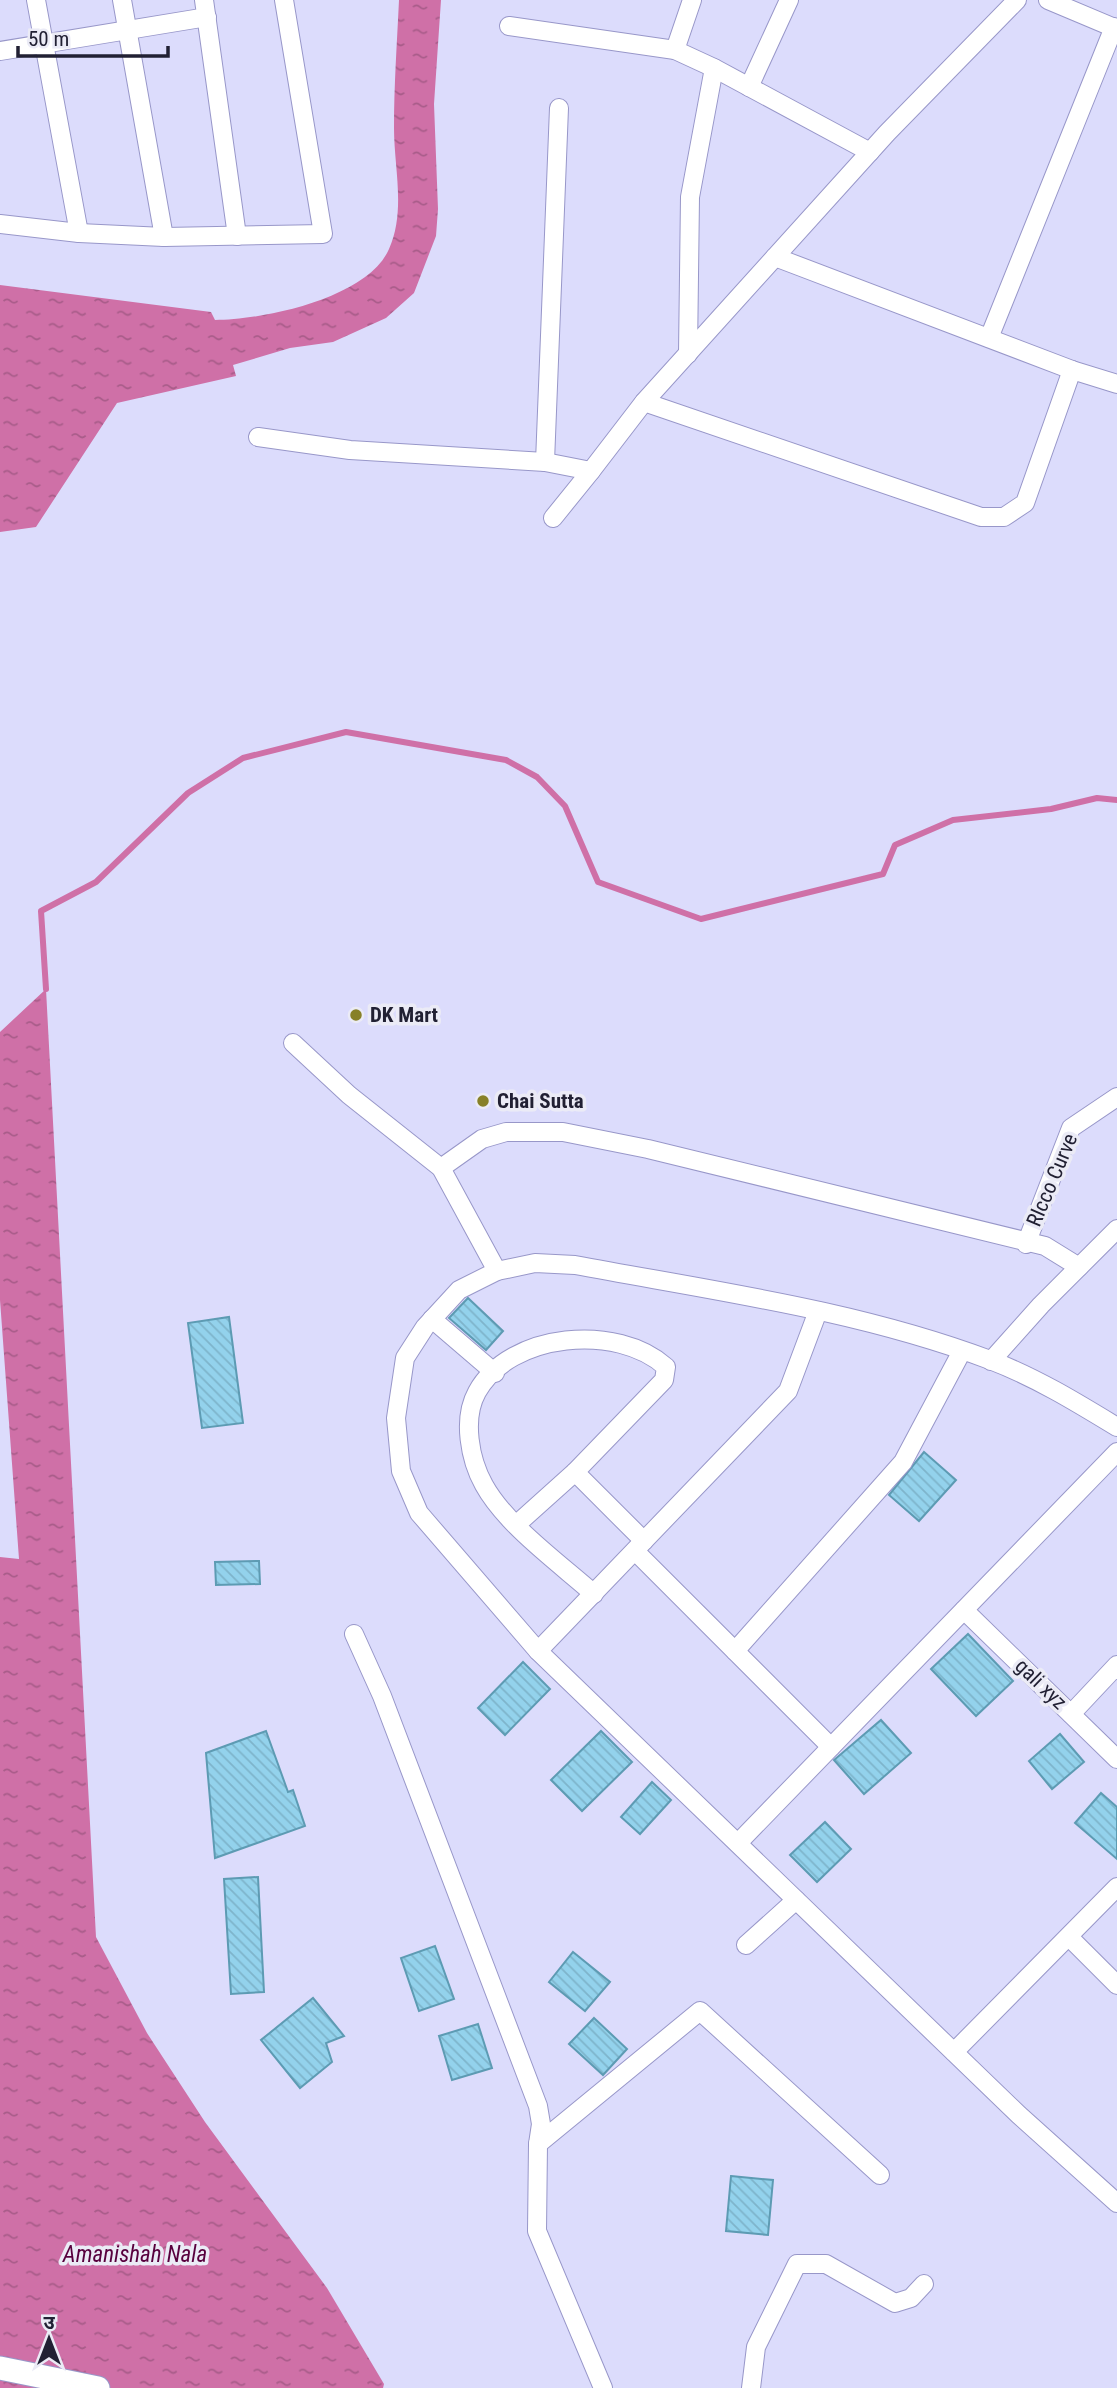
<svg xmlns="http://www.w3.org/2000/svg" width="1117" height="2388" viewBox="0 0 1117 2388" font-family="'Roboto Condensed','Noto Sans Devanagari',sans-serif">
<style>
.water{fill:url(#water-ripples)}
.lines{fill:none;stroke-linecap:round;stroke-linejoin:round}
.stream{stroke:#cf70a7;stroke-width:6}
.building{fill:url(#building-back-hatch);stroke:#5d9bb3;stroke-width:2}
.minor-casing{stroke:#9897c9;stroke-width:20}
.tertiary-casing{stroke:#9897c9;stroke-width:25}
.minor{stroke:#fff;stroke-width:18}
.tertiary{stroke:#fff;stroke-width:23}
.poi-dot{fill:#878028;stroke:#ebebf6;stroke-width:2.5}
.labels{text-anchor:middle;stroke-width:7;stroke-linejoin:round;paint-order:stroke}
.poi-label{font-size:21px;font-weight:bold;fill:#212033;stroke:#ebebf6;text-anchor:start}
.street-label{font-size:21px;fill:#212033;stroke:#ebebf6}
.water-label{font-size:23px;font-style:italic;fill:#58003e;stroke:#ebebf6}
</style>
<defs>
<pattern id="water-ripples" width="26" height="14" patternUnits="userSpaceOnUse" patternTransform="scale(1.75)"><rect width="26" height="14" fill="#cf70a7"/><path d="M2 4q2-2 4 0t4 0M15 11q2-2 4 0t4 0" fill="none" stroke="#a85c89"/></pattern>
<pattern id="building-back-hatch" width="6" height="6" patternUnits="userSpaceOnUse" patternTransform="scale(1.75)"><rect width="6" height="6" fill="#93d2ec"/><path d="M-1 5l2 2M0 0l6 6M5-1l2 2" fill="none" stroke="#7eb4cb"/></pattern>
</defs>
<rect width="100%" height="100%" fill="#dcdcfc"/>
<g class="water">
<path d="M399,0H441L434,104L438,209L436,236L414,293L386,318L333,342L290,348L233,365L236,376L117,403L36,527L0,532V285L211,312L215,320C263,320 368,298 389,249C406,211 394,168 394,128C394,85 397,43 399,0Z"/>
<polygon points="46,989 96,1937 147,2033 205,2122 327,2288 384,2384 383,2388 0,2388 0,1557 19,1559 0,1300 0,1032"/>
</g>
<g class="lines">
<polyline class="stream" points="46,989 41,911 96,882 188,793 243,758 346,732 506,760 537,777 565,806 598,882 701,919 883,874 895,845 953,820 1051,809 1097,798 1117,800"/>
</g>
<g class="building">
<polygon points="468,1298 503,1331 486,1350 449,1318"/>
<polygon points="229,1317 243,1423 202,1428 188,1323"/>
<polygon points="924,1452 956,1480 919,1521 889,1495"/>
<polygon points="259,1561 260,1584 216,1585 215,1562"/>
<polygon points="968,1634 1013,1681 976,1716 931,1669"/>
<polygon points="523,1662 550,1689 505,1735 478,1708"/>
<polygon points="881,1720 911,1753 864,1794 834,1760"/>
<polygon points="266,1731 288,1792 293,1790 305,1826 215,1858 206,1753"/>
<polygon points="601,1731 632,1762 582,1811 551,1780"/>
<polygon points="1060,1734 1084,1762 1052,1789 1029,1761"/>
<polygon points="652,1782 671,1800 640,1834 621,1817"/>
<polygon points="1101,1793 1117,1807 1117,1859 1075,1823"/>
<polygon points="825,1822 851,1849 817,1882 790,1855"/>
<polygon points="258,1877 264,1992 231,1994 224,1879"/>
<polygon points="435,1946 454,1999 419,2011 401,1958"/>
<polygon points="573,1952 610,1982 585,2011 549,1982"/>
<polygon points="313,1998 344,2036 326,2043 332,2062 300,2088 261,2040"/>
<polygon points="594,2018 627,2049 603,2075 569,2044"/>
<polygon points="478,2024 492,2068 452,2080 439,2036"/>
<polygon points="731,2176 773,2180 768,2235 726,2231"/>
</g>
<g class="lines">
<g class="minor-casing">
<g id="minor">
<polyline points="204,0 237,236"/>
<polyline points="1048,0 1117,29"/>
<polyline points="509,26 675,50 714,68 870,152"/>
<polyline points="675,50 692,0"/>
<polyline points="0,51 207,17"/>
<polyline points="749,87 789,0"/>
<polyline points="0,224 79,233 36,0"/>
<polyline points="79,233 164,237 122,0"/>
<polyline points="164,237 323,234 284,0"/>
<polyline points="775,257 1072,370 1117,384"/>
<polyline points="989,338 1114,27"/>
<polyline points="688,354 690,197 714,68"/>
<polyline points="644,402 981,517 1004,517 1025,503 1072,370"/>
<polyline points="258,437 350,450 545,462 591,471 644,402 887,133 1017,0"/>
<polyline points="545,462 559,108"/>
<polyline points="553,518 591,471"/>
<polyline points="293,1043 349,1095 441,1168 497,1271"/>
<polyline points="441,1168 482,1139 506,1132 563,1132 648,1149 1045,1246 1079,1267"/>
<polyline points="1026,1244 1071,1128 1117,1097"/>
<polyline points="432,1319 495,1373"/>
<polyline points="991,1361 1041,1305 1117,1229"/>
<path d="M1117,1427C1076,1402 1035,1377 990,1360C857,1310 714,1291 575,1265L535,1263L497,1271L459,1290L425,1327L405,1358L396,1418L401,1471L419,1513L538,1651L1019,2115L1117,2203"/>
<polyline points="516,1525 575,1472"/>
<polyline points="635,1551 831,1747"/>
<path d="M594,1594C559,1563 506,1525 484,1485C470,1460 462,1419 477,1392C510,1332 618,1323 666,1367L664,1380L575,1472L644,1541"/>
<polyline points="964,1610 1117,1759"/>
<polyline points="354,1634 382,1696 538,2106 541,2124 538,2144 537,2231 603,2388"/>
<polyline points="538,1651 788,1391 818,1311"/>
<polyline points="735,1651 903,1462 962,1351"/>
<polyline points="1071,1714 1117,1665"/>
<polyline points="738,1843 1117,1452"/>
<polyline points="1070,1938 1117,1985"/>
<polyline points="746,1945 796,1900"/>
<polyline points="954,2052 1117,1887"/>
<polyline points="538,2144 700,2011 880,2175"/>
<polyline points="751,2388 756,2347 797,2264 826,2264 895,2303 911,2298 924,2284"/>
</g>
</g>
<g class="tertiary-casing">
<polyline id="tertiary" points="0,2368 98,2388"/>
</g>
<use href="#minor" class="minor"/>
<use href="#tertiary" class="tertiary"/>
</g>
<g class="poi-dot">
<circle cx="356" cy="1015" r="7"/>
<circle cx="483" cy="1101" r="7"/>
</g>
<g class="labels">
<g class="poi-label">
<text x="370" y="1022">DK Mart</text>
<text x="497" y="1108">Chai Sutta</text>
</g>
<g class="street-label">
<text transform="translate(1052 1180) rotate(-67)" y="7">RIcco Curve</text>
<text transform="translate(1041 1684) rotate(44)" y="7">gali xyz</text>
</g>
<g class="water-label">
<text x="135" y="2262">Amanishah Nala</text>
</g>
</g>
<g transform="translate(49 2339)" stroke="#ebebf6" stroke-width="5" paint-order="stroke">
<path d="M0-5L12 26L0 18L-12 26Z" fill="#212033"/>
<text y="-10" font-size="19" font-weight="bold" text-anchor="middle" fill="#212033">उ</text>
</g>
<path d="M18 46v10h150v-10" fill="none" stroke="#212033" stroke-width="3.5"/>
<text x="28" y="46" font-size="21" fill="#212033" stroke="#ebebf6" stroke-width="5" paint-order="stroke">50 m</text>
</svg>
